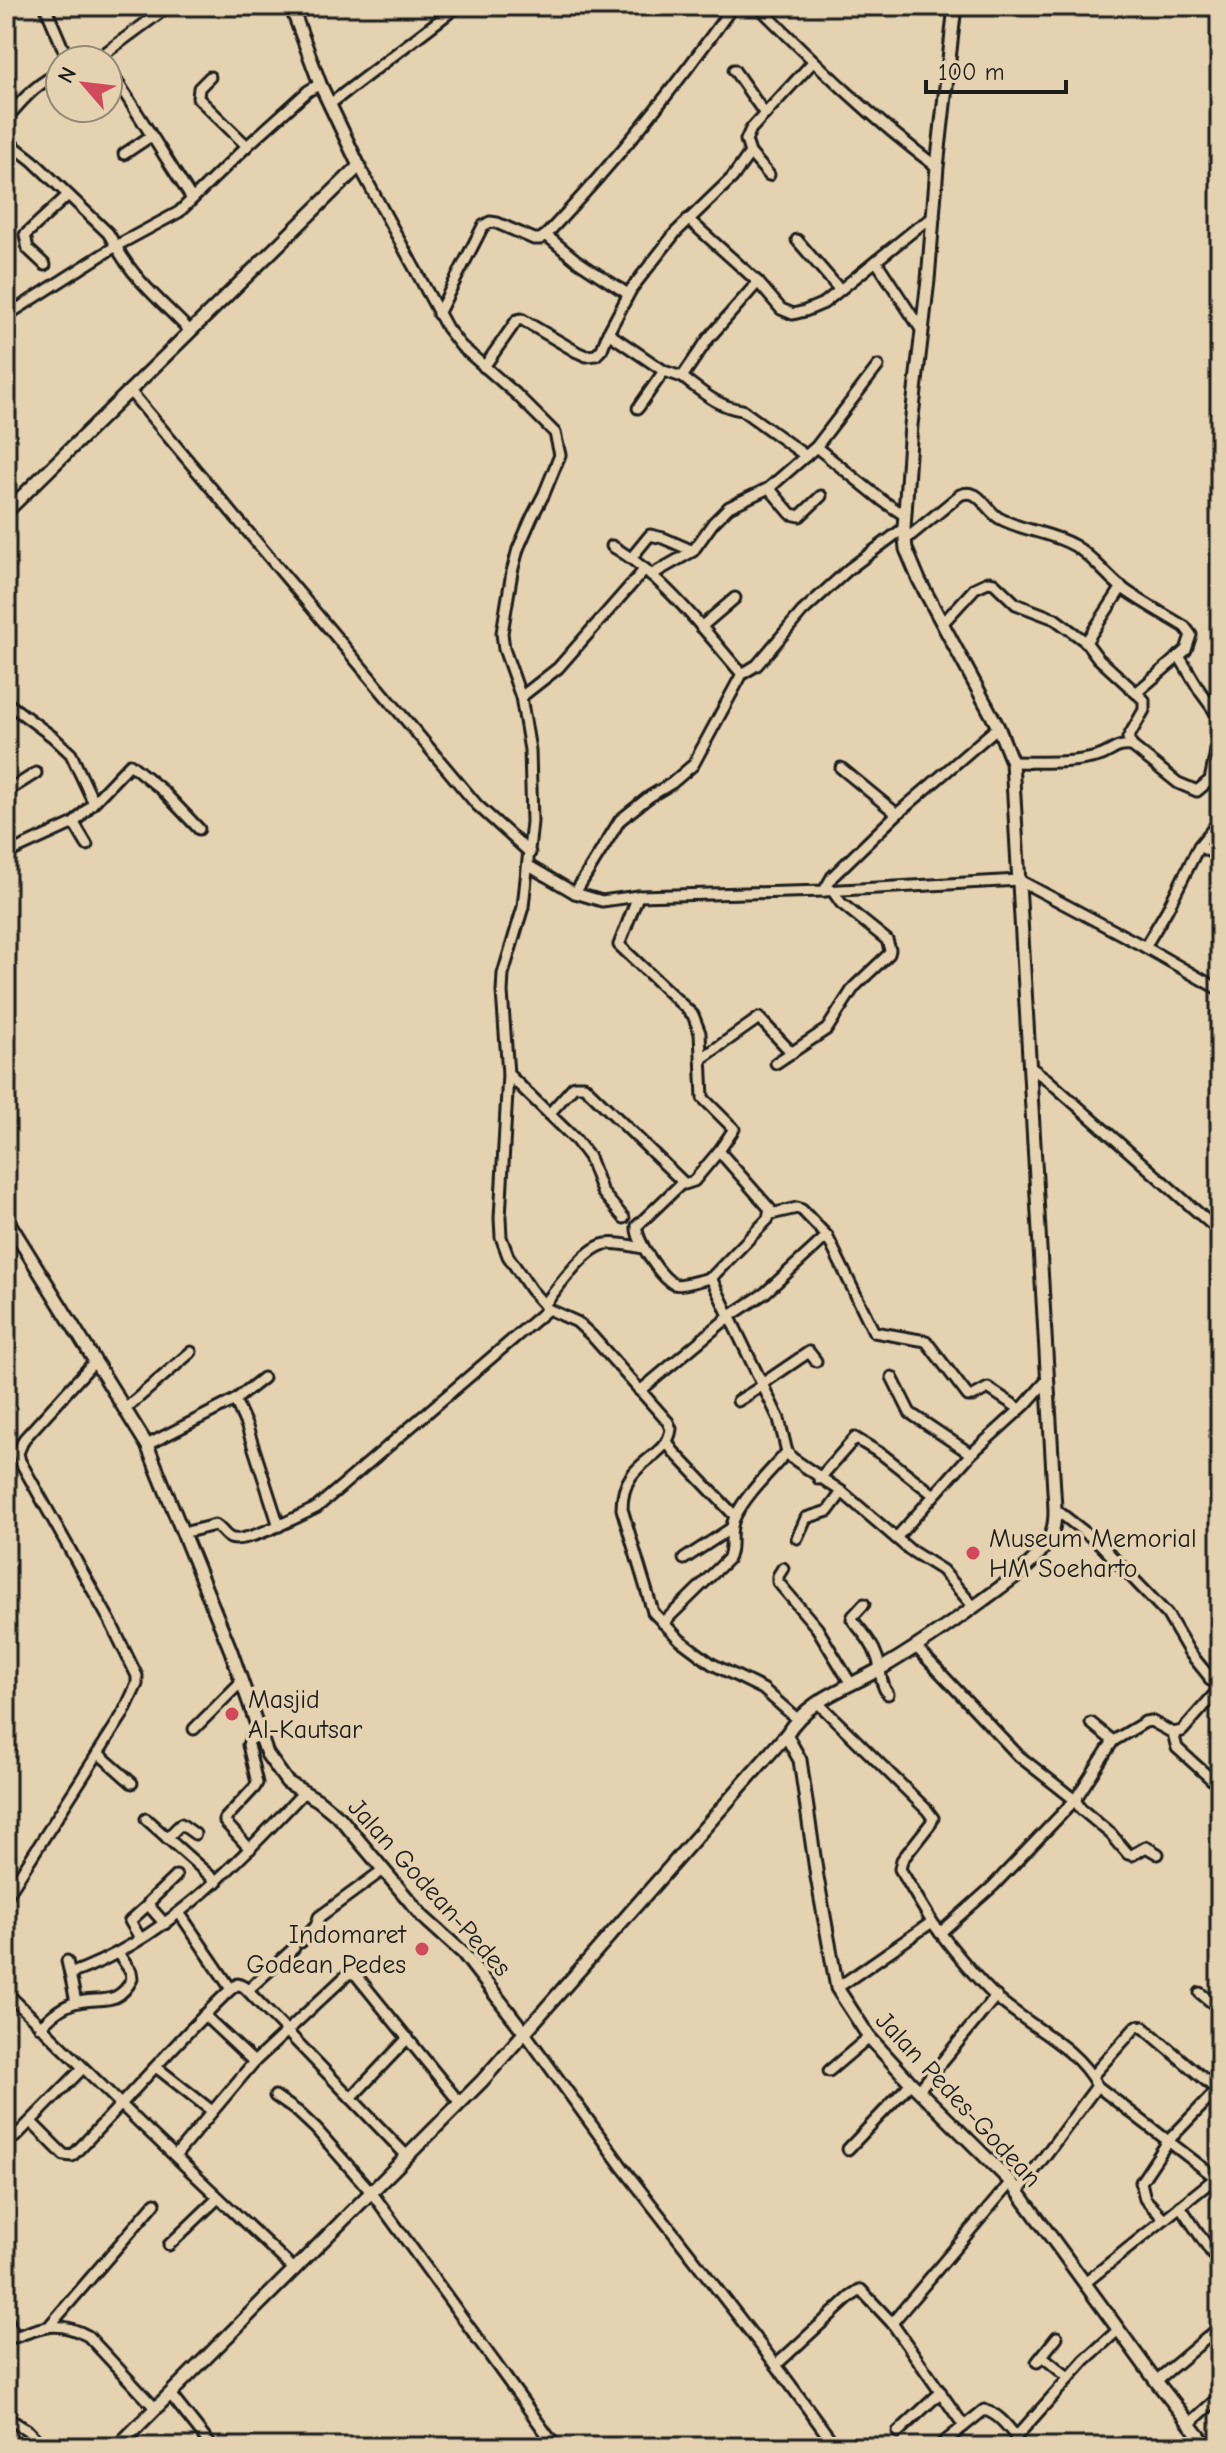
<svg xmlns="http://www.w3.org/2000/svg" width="1226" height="2453" viewBox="0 0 1226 2453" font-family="'Comic Neue',sans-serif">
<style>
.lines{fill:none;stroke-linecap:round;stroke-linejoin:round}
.minor-casing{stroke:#1c1c1c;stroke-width:15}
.tertiary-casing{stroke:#1c1c1c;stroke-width:17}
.minor{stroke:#e5d2b0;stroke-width:9}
.tertiary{stroke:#e5d2b0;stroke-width:11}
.poi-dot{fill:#d1495b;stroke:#e5d2b0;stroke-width:3}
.labels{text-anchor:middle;stroke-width:7;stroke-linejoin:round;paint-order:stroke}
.poi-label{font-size:26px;fill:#1c1c1c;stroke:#e5d2b0;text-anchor:start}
.street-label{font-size:26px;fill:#1c1c1c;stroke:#e5d2b0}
</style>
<rect width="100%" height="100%" fill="#e5d2b0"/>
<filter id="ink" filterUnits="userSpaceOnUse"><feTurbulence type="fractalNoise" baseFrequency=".0125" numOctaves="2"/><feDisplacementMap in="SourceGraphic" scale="16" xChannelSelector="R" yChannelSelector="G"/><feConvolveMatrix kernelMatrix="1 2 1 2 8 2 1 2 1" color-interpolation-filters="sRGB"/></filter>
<g filter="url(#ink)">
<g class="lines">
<g class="minor-casing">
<g id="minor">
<polyline points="45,6 68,60"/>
<path d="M758,6C815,63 872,119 937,167"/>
<polyline points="93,60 101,56 169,6"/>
<polyline points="108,67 192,199"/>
<polyline points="734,70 765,114"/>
<polyline points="210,77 199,88 198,98 247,146"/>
<polyline points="330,104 458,6"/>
<path d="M6,119C23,100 36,83 60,73"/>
<polyline points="6,140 33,161 108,233 116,246 179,212 247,146 308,91 320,84"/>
<polyline points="750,153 769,175"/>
<polyline points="124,154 151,136"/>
<path d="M359,166L447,328L461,346L516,394L555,433L560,455L544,494L532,517L518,549L512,572L502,633L504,649L521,697L530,750L532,822L523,907L503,974L502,992L508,1074L500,1218L501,1237L508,1256L531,1290L548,1309L577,1322L592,1336L668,1422L671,1429C667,1461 622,1458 622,1509L653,1612L680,1640L712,1664L763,1689L796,1718"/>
<path d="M688,219L758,282L708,339L682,377C701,391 718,407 742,410L806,456"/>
<polyline points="546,235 576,260 628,294"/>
<polyline points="797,240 839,289"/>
<polyline points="876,261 922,331"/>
<polyline points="45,265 28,249 25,235 68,195"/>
<polyline points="758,282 781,309 793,314 805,311 824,303 918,227 934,217"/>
<path d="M438,314L483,226L490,222L497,223L534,239H540L546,235C614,163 676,87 733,6"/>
<path d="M6,316L116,246C133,279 164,304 189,330"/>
<polyline points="608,333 664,371 682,377"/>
<polyline points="484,367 517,320 521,319 577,352 586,356 596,355 602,349 608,333 632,288 676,232 732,178 750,153 746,140 751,129 813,62"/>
<polyline points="129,390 477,805 530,853"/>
<polyline points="638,408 664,371"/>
<polyline points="816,447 883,501 904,515"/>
<polyline points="769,488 791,514 800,516 821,496"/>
<path d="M905,540L960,495C980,487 984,509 999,518C1022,531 1051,532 1075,546C1093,557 1105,574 1121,587C1141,602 1164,614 1185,627L1191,635L1186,650L1136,693"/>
<path d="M612,546C662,575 704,630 742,674"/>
<polyline points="632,557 650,535 663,538 693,551"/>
<polyline points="651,575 693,551 713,523 729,507 769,488 816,447 878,366"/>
<polyline points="942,624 975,588 988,582 994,583 1016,604 1055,619 1086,642 1098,658 1144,700 1144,710 1128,738 1132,746 1178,783 1197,791 1210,780 1220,733"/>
<polyline points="701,627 735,598"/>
<polyline points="1086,642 1122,587"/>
<polyline points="1179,656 1200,691 1216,713 1220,727"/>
<polyline points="521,697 558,668 645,569"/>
<polyline points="6,702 53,737 71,754 93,801"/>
<path d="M1012,762C1040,762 1069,764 1096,757C1113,753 1113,744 1132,746"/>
<polyline points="841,768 897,814"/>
<polyline points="6,792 36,773"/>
<polyline points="74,823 87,845"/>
<polyline points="1199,846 1220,857"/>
<polyline points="6,854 74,823 130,764 162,790 199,829"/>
<polyline points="529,866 575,893 602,901 638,896 824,891 1019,880 1145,947 1220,990"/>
<polyline points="824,891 832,877 897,814 998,727"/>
<polyline points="575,893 620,820 649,797 672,783 693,765 742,674 757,665 802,612 849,569 904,528"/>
<polyline points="638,896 619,945 693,1015 700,1033 703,1098 734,1129 719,1151 770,1209 768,1219 711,1278"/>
<polyline points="1145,947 1167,910 1199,846 1220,820"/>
<polyline points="701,1059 759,1018 792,1053"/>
<polyline points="776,1063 827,1029 854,987 889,954 890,950 887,940 841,903 832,890"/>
<polyline points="1030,1067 1048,1080 1220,1232"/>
<polyline points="508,1074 576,1140 589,1157 602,1192 624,1218"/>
<polyline points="549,1114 574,1086 584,1086 685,1184 694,1181 719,1151"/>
<path d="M682,1183L637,1226C635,1239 661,1278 674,1284C680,1287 703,1279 711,1278L779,1419L787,1452L792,1458L842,1492L910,1550L942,1570L974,1607"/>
<polyline points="827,1236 874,1332 926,1341 968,1396 973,1396 988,1388 1020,1409"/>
<path d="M544,1305C557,1289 585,1247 606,1244C618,1242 631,1246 643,1248"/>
<polyline points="892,1377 910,1413 971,1454"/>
<polyline points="762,1384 809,1352 816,1361"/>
<polyline points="640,1391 730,1316 765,1293 827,1236 802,1210 797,1208 771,1214"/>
<polyline points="235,1400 247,1427 279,1526"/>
<polyline points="738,1401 762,1386"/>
<polyline points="125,1409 191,1352"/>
<polyline points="667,1441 673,1451 735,1516"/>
<polyline points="147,1445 235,1400 263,1378"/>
<polyline points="819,1479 855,1438 883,1455 934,1495"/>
<polyline points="1055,1509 1100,1544 1167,1614 1190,1653 1220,1690"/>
<path d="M183,1533L215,1525C221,1528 224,1535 230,1538C244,1545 301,1515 316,1508L548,1309"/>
<polyline points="797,1538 806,1518 828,1511 842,1492"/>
<polyline points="896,1538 971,1454 1025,1405 1048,1379"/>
<polyline points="684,1559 730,1529"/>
<polyline points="783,1568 778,1576 778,1582 817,1628 851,1684"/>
<path d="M864,1604L853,1616L852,1619C862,1632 872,1642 877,1657C882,1670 879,1683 888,1694"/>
<path d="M663,1623L728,1559C735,1546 727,1533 735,1517C747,1493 770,1472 787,1452"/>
<polyline points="916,1647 1019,1756 1075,1800 1081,1809 1111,1834 1128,1854 1132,1855 1146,1847 1158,1854"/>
<polyline points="1210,1680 1220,1669"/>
<polyline points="818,1703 927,1810 933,1818 931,1823 902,1860 900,1869 932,1922"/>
<polyline points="1091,1723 1113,1741"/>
<polyline points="194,1729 242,1681"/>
<polyline points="1173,1733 1177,1748 1220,1787"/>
<polyline points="98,1753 132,1783"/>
<polyline points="146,1819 217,1882"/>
<polyline points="167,1838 181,1824 195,1834"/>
<polyline points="250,1849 225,1822 225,1819 255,1787 257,1783 248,1745 250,1740 260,1735"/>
<polyline points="6,1897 123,1714 137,1684 137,1676 110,1621 20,1461 18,1453 24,1439 94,1362"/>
<polyline points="180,1914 231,1989 238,1984 244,1987 407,2156"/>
<polyline points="165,1924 150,1907 149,1902 176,1876"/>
<polyline points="940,1933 993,1886 1075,1800 1113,1741 1145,1722 1151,1721 1173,1733 1182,1731 1219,1689"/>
<polyline points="140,1938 130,1921 149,1904"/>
<polyline points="301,1942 316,1926 319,1917 383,1870"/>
<polyline points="67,1961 70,1974"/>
<path d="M837,1988L932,1922C950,1946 974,1976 996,1997C1028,2026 1077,2046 1097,2086L1216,2178"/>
<polyline points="248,1990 294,1948"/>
<polyline points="6,1992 141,2124 295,2270"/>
<polyline points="1200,1993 1220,2009"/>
<path d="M76,2002L70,1974C167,1939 234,1866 304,1792"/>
<polyline points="204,2015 254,2062"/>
<path d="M40,2027C49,2018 58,2009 71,2004C97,1994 116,2010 132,1979L131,1972L118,1953"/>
<polyline points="525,2033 623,2168 776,2365 836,2447"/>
<polyline points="156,2067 212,2111"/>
<polyline points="829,2071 869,2037"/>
<polyline points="1092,2076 1134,2029 1137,2026 1143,2027 1217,2090"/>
<polyline points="919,2090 996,1996"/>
<polyline points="275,2096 298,2112 316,2129 372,2193 556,2447"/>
<polyline points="351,2098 408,2038"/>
<path d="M31,2122L64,2155L72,2156C126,2101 175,2042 231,1989"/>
<polyline points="15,2137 83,2068"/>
<polyline points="848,2149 911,2083"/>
<polyline points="175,2156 254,2062 349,1973 356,1975 460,2103"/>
<polyline points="1018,2192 1097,2086"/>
<polyline points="1180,2206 1220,2265"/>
<polyline points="1164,2219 1145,2199 1141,2182 1169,2140 1220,2087"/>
<polyline points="169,2245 218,2198"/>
<polyline points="1085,2283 1219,2175"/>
<path d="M6,2317L15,2337C45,2326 58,2320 88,2336L156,2409"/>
<polyline points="892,2323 1011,2182"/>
<polyline points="51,2324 155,2203"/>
<polyline points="1042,2356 1069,2378"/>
<polyline points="1037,2362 1057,2337"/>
<polyline points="776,2365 850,2297 861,2290 892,2323 964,2426"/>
<polyline points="1156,2381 1220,2327"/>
<polyline points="170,2394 212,2447"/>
<polyline points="6,2417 27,2430 44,2447"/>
<polyline points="1189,2424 1220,2396"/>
<polyline points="898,2432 941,2392"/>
<polyline points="1016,2437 1085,2360 1118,2330"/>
<path d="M938,2447L984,2410C998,2413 1008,2427 1016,2437L1015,2447"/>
</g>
</g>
<g class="tertiary-casing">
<g id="tertiary">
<polyline points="6,512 359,166 320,84 291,6"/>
<polyline points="6,1218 147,1445 231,1651 267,1754 287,1782 318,1800 340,1818 423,1917 463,1953 525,2033"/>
<polyline points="786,1735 800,1760 817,1877 837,1988 869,2037 911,2083 1011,2182 1156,2381 1208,2447"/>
<path d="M117,2447L482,2081L786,1735C808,1699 845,1689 880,1669C915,1649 949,1625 982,1601C1006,1583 1034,1566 1049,1539C1057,1525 1055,1507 1054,1491L1012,762L998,727L919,580L906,549L904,528L911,425L928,280L937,167L955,6"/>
</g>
</g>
<use href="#minor" class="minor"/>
<use href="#tertiary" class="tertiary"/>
</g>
</g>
<g class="poi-dot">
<circle cx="973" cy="1553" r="8"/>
<circle cx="232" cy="1714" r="8"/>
<circle cx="422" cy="1949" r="8"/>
</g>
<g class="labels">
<g class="poi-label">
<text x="989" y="1547">Museum Memorial<tspan x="989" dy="30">HM Soeharto</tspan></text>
<text x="248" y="1708">Masjid<tspan x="248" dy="30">Al-Kautsar</tspan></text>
<text x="406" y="1943" text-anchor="end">Indomaret<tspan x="406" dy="30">Godean Pedes</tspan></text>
</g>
<g class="street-label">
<text transform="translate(430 1887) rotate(48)" y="9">Jalan Godean-Pedes</text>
<text transform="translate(959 2099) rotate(47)" y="9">Jalan Pedes-Godean</text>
</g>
</g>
<rect width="1226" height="2453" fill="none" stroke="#e5d2b0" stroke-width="32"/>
<rect x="16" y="16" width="1194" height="2421" fill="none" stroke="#1c1c1c" stroke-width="3" filter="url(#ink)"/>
<g transform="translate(84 84) rotate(298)"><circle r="38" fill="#e5d2b0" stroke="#958975" stroke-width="2"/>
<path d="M0-6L14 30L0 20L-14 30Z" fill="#d1495b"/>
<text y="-12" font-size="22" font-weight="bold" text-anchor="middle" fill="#1c1c1c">N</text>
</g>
<path d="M926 80v12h140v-12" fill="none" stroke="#1c1c1c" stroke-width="4"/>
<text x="938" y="80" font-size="24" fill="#1c1c1c" stroke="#e5d2b0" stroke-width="6" paint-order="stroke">100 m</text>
</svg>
